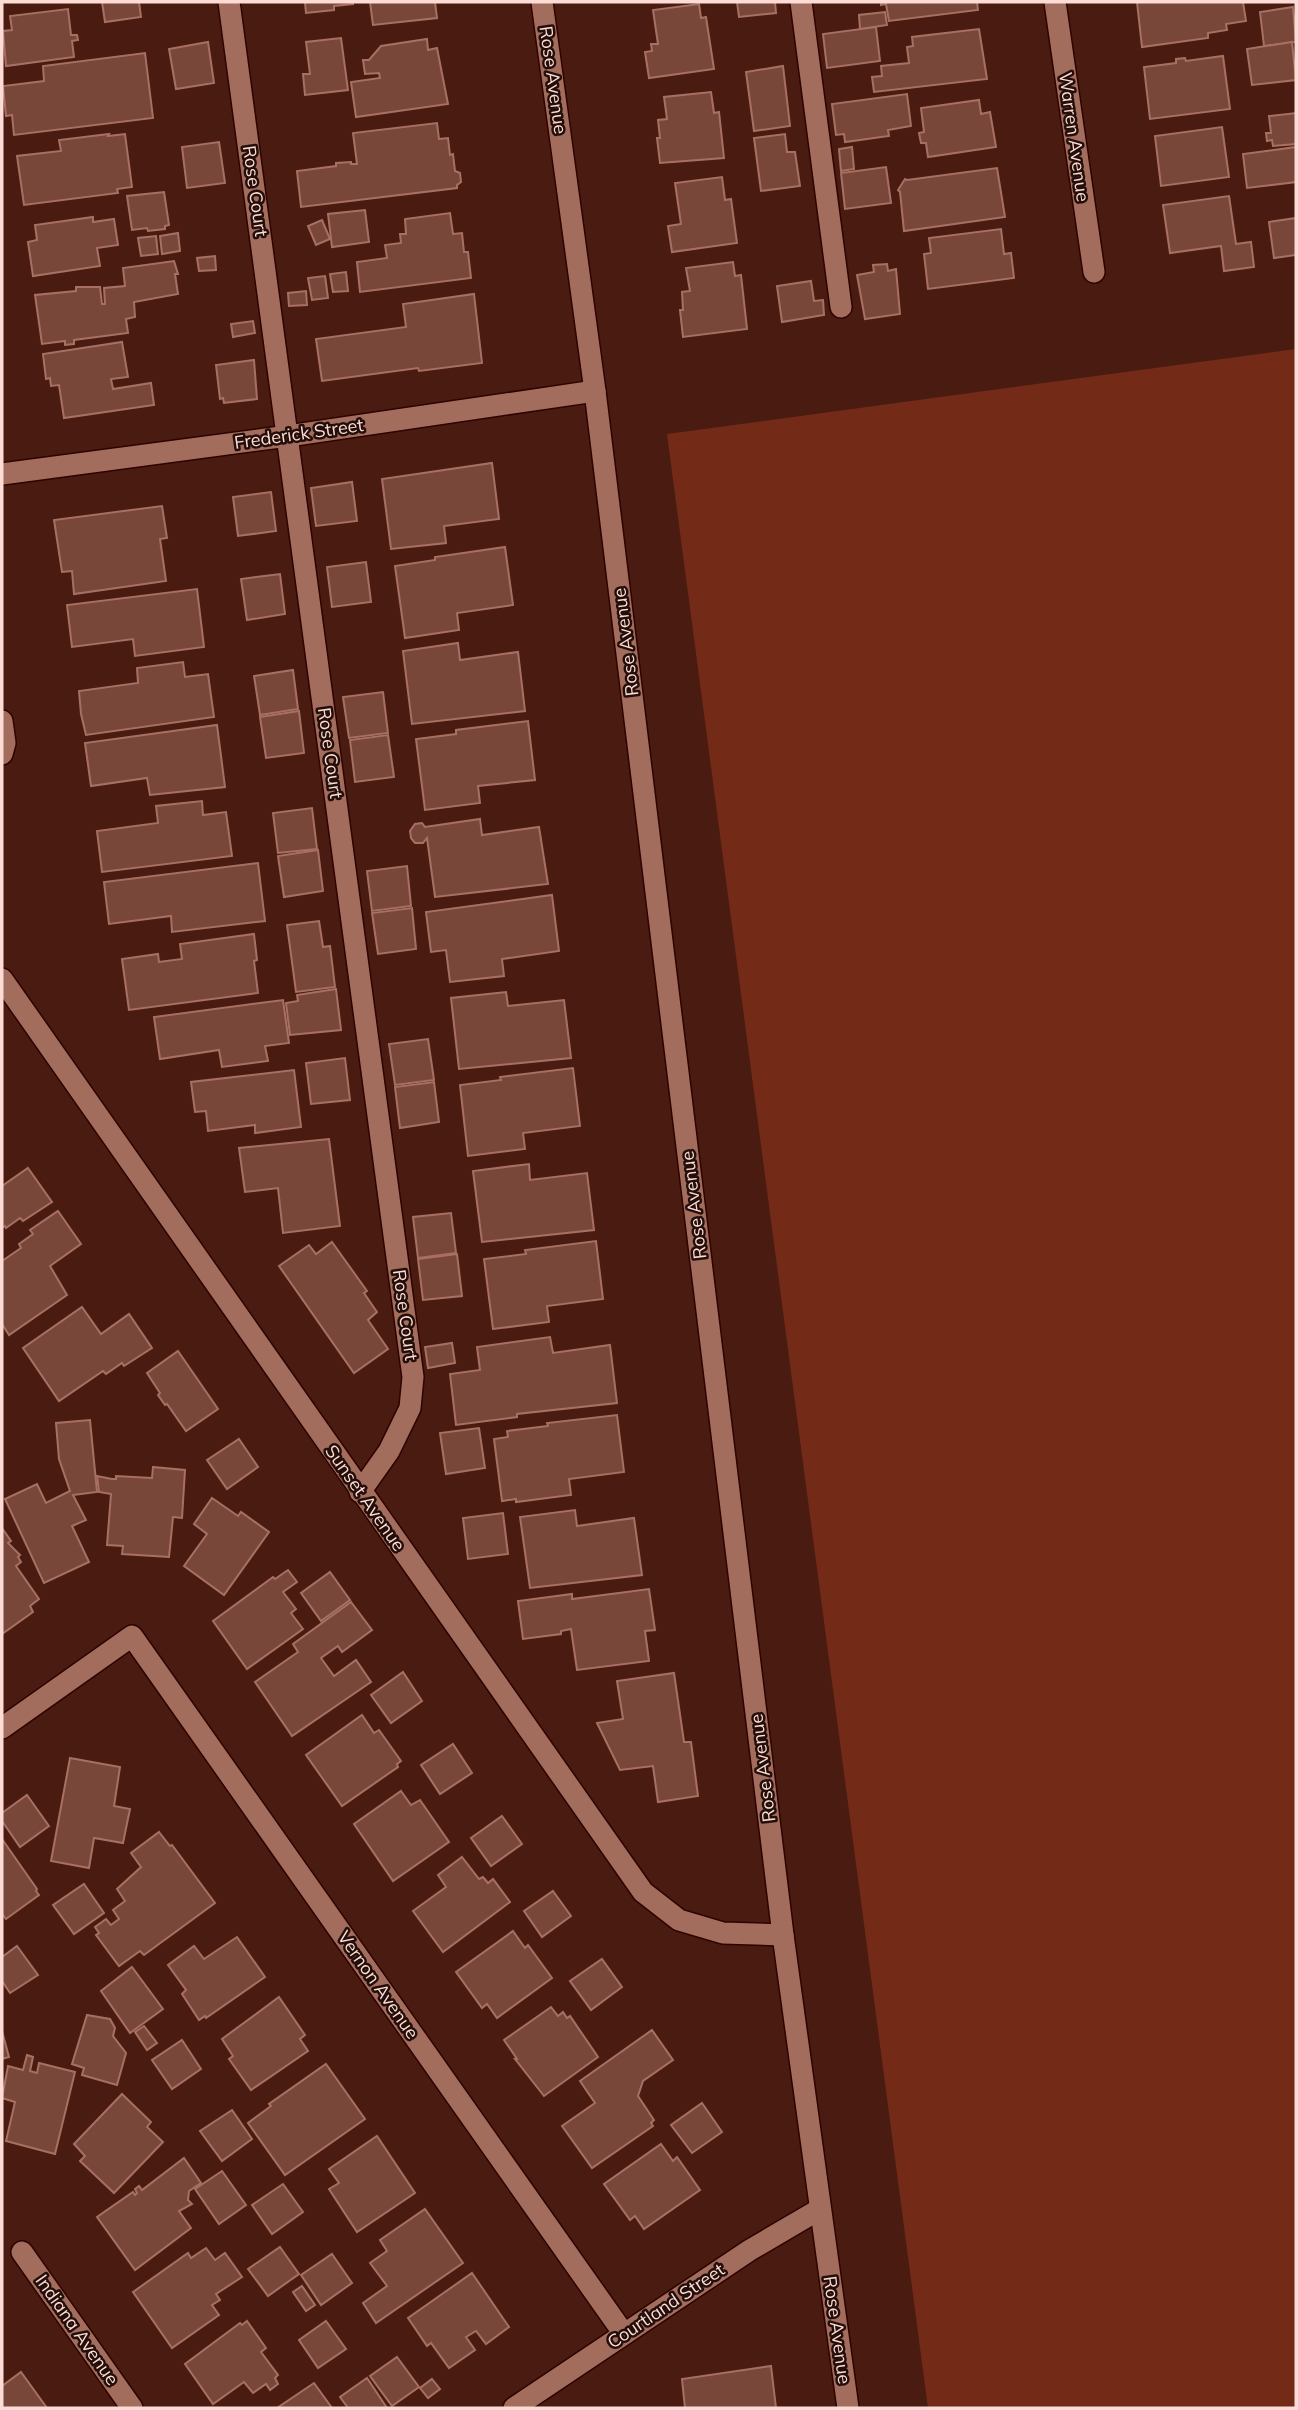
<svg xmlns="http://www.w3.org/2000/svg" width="1298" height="2410" viewBox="0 0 1298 2410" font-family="Mulish,sans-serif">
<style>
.green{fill:#732b18}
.building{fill:#794739;stroke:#a77062;stroke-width:2}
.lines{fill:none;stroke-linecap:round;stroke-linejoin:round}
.minor-casing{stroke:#2e0300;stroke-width:24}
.minor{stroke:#a36d5e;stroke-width:21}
.labels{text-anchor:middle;stroke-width:5;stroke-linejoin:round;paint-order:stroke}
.street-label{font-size:18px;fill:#fcdcd4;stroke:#230e09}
</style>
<rect width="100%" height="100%" fill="#4a1c11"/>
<polygon class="green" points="1296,349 1296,2408 928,2408 667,434"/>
<g class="building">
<polygon points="102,2 139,2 141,17 105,22"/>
<polygon points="305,2 353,2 353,4 334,6 334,10 306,13"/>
<polygon points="370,2 435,2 437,18 373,25"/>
<polygon points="737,2 775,2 776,13 739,17"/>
<polygon points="881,2 977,2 978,10 889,21 886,4 881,5"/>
<polygon points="1137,2 1243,2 1246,21 1226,24 1227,30 1208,33 1208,38 1142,47"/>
<polygon points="699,4 701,18 706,17 714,69 649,78 645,52 652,51 651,44 658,44 653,10"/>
<polygon points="1293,7 1296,42 1264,46 1260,12"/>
<polygon points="68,9 71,35 77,35 78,40 72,41 74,57 6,66 3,31 12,30 10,16"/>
<polygon points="885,12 887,25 860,29 859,15"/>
<polygon points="876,27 880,61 827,68 823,34"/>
<polygon points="979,29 987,79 874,92 872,77 882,76 881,66 909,63 907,47 913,46 912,37"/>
<polygon points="341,38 348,90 305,95 303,74 310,74 306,42"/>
<polygon points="427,39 428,50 437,48 448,104 356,117 351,82 380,78 379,73 365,74 363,60 369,60 381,46"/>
<polygon points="208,42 214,83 176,89 169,49"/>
<polygon points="1292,42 1296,80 1252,85 1247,49"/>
<polygon points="145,53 153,118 14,135 12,115 6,116 3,86 44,81 43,66"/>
<polygon points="1223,56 1230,109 1150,119 1144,67 1176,63 1176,59 1185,58 1186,61"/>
<polygon points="783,66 790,126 754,131 746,72"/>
<polygon points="711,92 714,113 719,112 724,158 660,163 657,138 660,138 658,120 667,119 664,97"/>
<polygon points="907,94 911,126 888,130 889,136 845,142 844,134 836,135 832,104"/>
<polygon points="979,100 981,114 990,112 996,147 928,157 926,143 921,143 919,133 924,132 921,108"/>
<polygon points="1296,113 1296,144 1273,146 1272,140 1267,141 1266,133 1271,133 1269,116"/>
<polygon points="437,123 439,139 448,138 450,155 453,154 455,171 460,173 461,182 457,185 457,188 301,207 297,171 336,166 336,163 351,162 351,164 357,164 353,133"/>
<polygon points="1222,127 1229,177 1161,186 1155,136"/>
<polygon points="109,134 108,136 125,134 132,187 117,189 118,193 24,205 17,156 61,151 59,140"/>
<polygon points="785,134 787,152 795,152 800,186 761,191 754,138"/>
<polygon points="219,142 225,183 187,188 182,147"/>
<polygon points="852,147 854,169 841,171 839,149"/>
<polygon points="1296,147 1296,182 1247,188 1243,154"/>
<polygon points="886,167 891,203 845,209 841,173"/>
<polygon points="997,168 1005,217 904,231 900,192 898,190 905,179 907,180"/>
<polygon points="722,177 725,200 731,199 737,243 672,252 668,226 681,224 675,183"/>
<polygon points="164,192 169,225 165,226 165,229 148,231 147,228 132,230 127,196"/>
<polygon points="1229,196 1236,244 1251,242 1254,267 1224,271 1221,246 1170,253 1163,205"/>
<polygon points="365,210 369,242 332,247 328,214"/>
<polygon points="450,213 453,234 462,233 464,252 468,252 471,278 360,292 357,262 387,258 385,245 401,243 400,234 406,234 405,219"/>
<polygon points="93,217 93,222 114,219 118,245 97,248 100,266 33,276 28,242 37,240 35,225"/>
<polygon points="1296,218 1296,255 1274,258 1269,222"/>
<polygon points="322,220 330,239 316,245 308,226"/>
<polygon points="1001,229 1004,254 1011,253 1014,278 928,289 924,254 931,253 929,238"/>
<polygon points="178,233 180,251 162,254 160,236"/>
<polygon points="156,236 158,254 141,256 138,238"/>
<polygon points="215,256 216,270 199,271 197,258"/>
<polygon points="174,261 178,274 175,274 178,294 134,302 135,317 126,319 128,333 74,340 74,344 65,345 65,341 42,344 35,295 76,291 76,287 100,287 102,304 105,304 104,288 125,286 123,268"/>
<polygon points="733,262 735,276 741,275 747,329 683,337 680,310 683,310 682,292 690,291 686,268"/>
<polygon points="887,264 888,271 896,269 900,314 865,319 857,275 874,272 873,265"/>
<polygon points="346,272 348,291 333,292 330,274"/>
<polygon points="325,276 328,298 312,300 308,278"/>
<polygon points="811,281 814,301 823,300 824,315 782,322 777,286"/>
<polygon points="306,291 307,305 289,306 288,293"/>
<polygon points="474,294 482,363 419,371 418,368 322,381 316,339 406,327 403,304"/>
<polygon points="253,321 255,333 233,337 231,324"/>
<polygon points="122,342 128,377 111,379 113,389 151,383 154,405 64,418 59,385 51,386 50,378 46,379 43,354"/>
<polygon points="254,360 257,399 224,403 223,398 220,399 216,365"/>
<polygon points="492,463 499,519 444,526 446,543 391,549 382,479"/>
<polygon points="352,482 357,521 316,526 311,488"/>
<polygon points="271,492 276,531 238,536 233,497"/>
<polygon points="162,506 167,538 160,539 166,581 74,594 72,571 62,572 54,520"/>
<polygon points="505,547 513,605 457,613 459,630 405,638 395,566 435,560 435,557"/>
<polygon points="366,562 371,602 332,607 327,567"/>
<polygon points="280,574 285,614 247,620 241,579"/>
<polygon points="197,589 204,647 135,656 133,639 72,647 67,605"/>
<polygon points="458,643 460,660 518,652 525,711 412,724 403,651"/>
<polygon points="183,662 185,677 208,674 214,717 86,735 81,714 79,691 138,683 137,668"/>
<polygon points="293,670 298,709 260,715 254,676"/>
<polygon points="383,692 388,733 349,738 343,697"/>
<polygon points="299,711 304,753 266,758 260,717"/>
<polygon points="528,721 535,780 478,786 480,803 425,810 416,739 456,734 456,730"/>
<polygon points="217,725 225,787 150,795 147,778 91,786 85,743"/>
<polygon points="388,735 394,777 355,782 350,740"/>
<polygon points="202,801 203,815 226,812 232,856 102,872 97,831 158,823 156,806"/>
<polygon points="312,808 317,849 278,853 273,813"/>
<polygon points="480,819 482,835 539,827 548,884 435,897 427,838 423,843 415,843 411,838 410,831 415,824 422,823 425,827"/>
<polygon points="318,850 323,891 284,897 278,856"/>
<polygon points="258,863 265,921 172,932 171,916 109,924 104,882"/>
<polygon points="407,866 411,906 372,911 367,871"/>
<polygon points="552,895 559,951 502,959 504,976 450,982 446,950 431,952 426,912"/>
<polygon points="412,908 416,949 378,954 372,913"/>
<polygon points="319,921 323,947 330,946 335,987 296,992 287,925"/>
<polygon points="254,934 257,960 254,961 258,993 129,1010 122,959 158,954 159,962 182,959 180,944"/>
<polygon points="336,989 341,1030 290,1035 286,1003 298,1001 297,995"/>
<polygon points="506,992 508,1006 564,1000 571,1058 459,1069 451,998"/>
<polygon points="283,1000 289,1043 265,1046 268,1061 222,1067 219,1050 160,1059 154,1017"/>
<polygon points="428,1039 434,1080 395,1085 389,1044"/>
<polygon points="345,1058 350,1100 311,1104 306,1063"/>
<polygon points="573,1068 580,1126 523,1133 525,1149 468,1156 460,1085 501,1080 500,1077"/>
<polygon points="294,1070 301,1127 255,1133 255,1125 208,1131 206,1111 195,1112 191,1082"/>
<polygon points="434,1082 439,1122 400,1128 395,1087"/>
<polygon points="329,1139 340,1226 283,1233 278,1188 245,1192 239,1148"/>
<polygon points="529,1164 530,1180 587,1173 594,1230 482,1242 473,1171"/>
<polygon points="28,1168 52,1202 23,1221 20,1218 6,1228 5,1226 2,1228 2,1186"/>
<polygon points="58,1211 81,1244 50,1266 67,1295 9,1335 2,1324 2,1261 21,1248 19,1244 33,1234 30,1230"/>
<polygon points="451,1213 456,1253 418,1258 413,1217"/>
<polygon points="596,1241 603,1299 547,1306 549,1322 493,1329 484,1259 526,1254 525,1250"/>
<polygon points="332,1242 367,1291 364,1293 377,1312 368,1320 388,1349 354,1373 279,1266 309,1245 316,1254"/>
<polygon points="457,1254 462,1296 423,1300 418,1259"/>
<polygon points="82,1307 101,1334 129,1314 152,1348 124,1366 122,1363 106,1374 103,1371 59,1401 23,1348"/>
<polygon points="550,1337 553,1353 610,1345 617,1403 517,1414 517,1417 456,1425 450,1374 480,1370 477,1347"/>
<polygon points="452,1343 455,1363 428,1368 425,1347"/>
<polygon points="178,1351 218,1409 186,1431 167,1404 165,1405 158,1395 160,1393 147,1373"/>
<polygon points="617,1415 624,1472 569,1479 571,1495 516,1502 516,1499 502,1501 494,1439 508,1437 507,1431 548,1426 547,1423"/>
<polygon points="90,1420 97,1492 73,1495 86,1520 72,1526 89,1562 44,1583 5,1499 37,1484 46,1503 70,1491 59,1459 56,1423"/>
<polygon points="479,1428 485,1468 446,1474 440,1433"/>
<polygon points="239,1439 258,1467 227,1489 207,1460"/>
<polygon points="153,1467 185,1470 182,1518 173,1517 169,1557 122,1554 123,1546 107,1545 111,1494 99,1492 97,1476 112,1479 116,1479 116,1476 152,1478"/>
<polygon points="212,1498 238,1516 241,1512 269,1532 224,1595 184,1566 207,1534 194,1524"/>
<polygon points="575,1510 577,1526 634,1518 642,1575 530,1588 520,1517"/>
<polygon points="503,1513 508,1554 468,1559 463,1518"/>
<polygon points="2,1528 11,1541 8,1543 20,1555 18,1557 21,1562 16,1566 39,1599 30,1606 33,1612 2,1634"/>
<polygon points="288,1570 297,1582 283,1592 296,1609 291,1613 303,1629 247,1669 213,1621 273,1577 275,1579"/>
<polygon points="330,1572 350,1600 321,1621 301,1593"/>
<polygon points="649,1589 655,1630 645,1631 649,1661 577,1670 571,1629 561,1631 561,1634 523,1639 518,1601 572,1594 572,1599"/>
<polygon points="351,1602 372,1630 342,1652 338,1646 321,1658 334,1676 356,1660 371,1682 292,1736 255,1682 298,1652 293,1644"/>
<polygon points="403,1672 422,1701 391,1723 371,1695"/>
<polygon points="674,1673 684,1742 691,1742 698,1796 658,1802 653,1766 620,1770 597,1723 623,1719 617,1681"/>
<polygon points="362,1715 374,1733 379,1730 401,1761 397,1764 398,1767 342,1806 306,1755"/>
<polygon points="453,1744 472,1773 440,1794 421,1765"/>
<polygon points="70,1758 120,1767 114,1806 130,1809 123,1843 94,1838 89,1868 51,1861"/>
<polygon points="401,1791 411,1805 420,1800 449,1842 393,1881 354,1824"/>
<polygon points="27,1795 49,1826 20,1847 2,1821 2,1813"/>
<polygon points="502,1816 522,1844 491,1866 471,1838"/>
<polygon points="159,1832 170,1846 172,1845 215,1903 144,1955 140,1951 119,1966 96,1935 99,1933 95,1927 106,1919 111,1925 119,1919 113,1910 125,1901 117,1889 141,1867 131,1853"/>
<polygon points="2,1839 37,1889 36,1891 39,1895 6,1919 2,1914"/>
<polygon points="462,1857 479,1879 483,1877 488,1883 493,1879 510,1902 443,1952 413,1911 446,1887 438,1875"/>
<polygon points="84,1884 104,1913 74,1934 53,1905"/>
<polygon points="553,1891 571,1916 542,1937 524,1911"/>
<polygon points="513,1931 525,1948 528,1945 552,1978 497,2018 487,2004 482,2008 456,1972"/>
<polygon points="237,1937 265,1977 206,2018 205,2016 199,2020 182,1994 186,1990 168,1965 194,1946 204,1959"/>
<polygon points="17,1946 38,1975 10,1993 2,1981 2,1957"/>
<polygon points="602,1959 622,1987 591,2010 570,1981"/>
<polygon points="132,1967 163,2009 130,2033 101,1991"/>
<polygon points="279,1997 305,2035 300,2039 308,2051 251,2090 229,2059 233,2056 222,2039"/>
<polygon points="551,2007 558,2016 563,2012 567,2018 570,2016 598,2057 544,2096 515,2059 517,2059 504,2040"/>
<polygon points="87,2015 110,2019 115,2028 113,2036 126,2053 117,2085 82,2075 84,2068 72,2064"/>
<polygon points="144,2026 157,2043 147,2050 135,2032"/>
<polygon points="652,2030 673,2060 643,2081 638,2096 654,2120 651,2123 653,2126 592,2168 562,2126 595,2103 580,2081"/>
<polygon points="2,2031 9,2057 2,2059"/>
<polygon points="182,2040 201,2069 172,2089 152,2060"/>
<polygon points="27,2055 33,2057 30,2071 37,2073 39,2063 75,2072 55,2154 6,2141 15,2102 2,2098 8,2066 23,2070"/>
<polygon points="326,2064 365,2119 285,2175 248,2123 271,2106 269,2104"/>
<polygon points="122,2094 151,2122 147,2127 163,2142 114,2193 80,2161 85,2156 74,2144"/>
<polygon points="702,2103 722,2132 692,2153 671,2125"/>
<polygon points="232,2110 252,2139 222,2161 200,2131"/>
<polygon points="377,2136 415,2193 357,2232 329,2189 339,2183 329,2169"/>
<polygon points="661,2144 673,2161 677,2157 700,2190 644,2229 635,2216 630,2220 604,2184"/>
<polygon points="184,2158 201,2183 189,2191 188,2200 192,2204 179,2211 191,2228 135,2270 97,2217 133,2192 135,2195 137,2193 135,2189 139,2186 142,2190"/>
<polygon points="222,2171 246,2205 219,2224 195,2189"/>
<polygon points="283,2184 303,2212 272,2234 252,2205"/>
<polygon points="425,2209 463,2263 376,2323 363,2303 387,2286 370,2263 387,2251 380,2240"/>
<polygon points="280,2247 299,2274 268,2296 248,2269"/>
<polygon points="206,2248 215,2260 225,2253 242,2277 216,2294 220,2300 212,2305 219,2315 172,2348 133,2292 188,2253 191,2258"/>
<polygon points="332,2254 352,2283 321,2305 301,2275"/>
<polygon points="472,2273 509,2327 486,2344 476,2331 466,2337 475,2350 449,2368 431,2343 427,2346 408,2318"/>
<polygon points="302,2286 315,2305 306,2311 293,2292"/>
<polygon points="247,2321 266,2348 261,2352 278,2375 275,2378 278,2384 270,2390 266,2384 253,2393 244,2382 213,2404 185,2364 240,2323 242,2325"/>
<polygon points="326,2321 346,2349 318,2368 299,2340"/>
<polygon points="397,2357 419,2387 392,2406 370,2376"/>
<polygon points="771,2366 776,2408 685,2408 682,2379"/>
<polygon points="21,2372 47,2408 2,2408 2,2386"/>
<polygon points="367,2378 387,2408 348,2408 340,2397"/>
<polygon points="432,2379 440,2389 428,2398 420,2388"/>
<polygon points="314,2383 332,2408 277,2408"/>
</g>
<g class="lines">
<g class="minor-casing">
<g id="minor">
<polyline points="229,2 413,1377 410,1408 389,1451 360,1492"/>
<polyline points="542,2 595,391 783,1935 848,2408"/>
<polyline points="801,2 841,307"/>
<polyline points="1055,2 1094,272"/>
<polyline points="2,474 288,436 595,391"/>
<polyline points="2,721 5,743 2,754"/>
<polyline points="2,979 643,1892 679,1920 723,1933 783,1935"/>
<polyline points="2,1728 132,1636 624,2334"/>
<polyline points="22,2252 132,2408"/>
<polyline points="514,2408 750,2250 820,2209"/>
</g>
</g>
<use href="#minor" class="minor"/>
</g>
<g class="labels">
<g class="street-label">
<text transform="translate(553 80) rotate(82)" y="6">Rose Avenue</text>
<text transform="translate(1074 137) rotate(82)" y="6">Warren Avenue</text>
<text transform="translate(255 191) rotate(82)" y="6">Rose Court</text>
<text transform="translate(299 434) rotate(-8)" y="6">Frederick Street</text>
<text transform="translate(626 642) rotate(-97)" y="6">Rose Avenue</text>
<text transform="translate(330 753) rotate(82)" y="6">Rose Court</text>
<text transform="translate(694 1205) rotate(-97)" y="6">Rose Avenue</text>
<text transform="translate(405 1315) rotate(82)" y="6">Rose Court</text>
<text transform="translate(365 1498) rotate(55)" y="6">Sunset Avenue</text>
<text transform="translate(763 1768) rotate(-97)" y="6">Rose Avenue</text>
<text transform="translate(378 1985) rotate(55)" y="6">Vernon Avenue</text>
<text transform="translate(666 2306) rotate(-34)" y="6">Courtland Street</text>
<text transform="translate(77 2330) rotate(55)" y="6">Indiana Avenue</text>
<text transform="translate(837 2330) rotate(82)" y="6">Rose Avenue</text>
</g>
</g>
<rect width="1298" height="2410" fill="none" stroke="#fcdcd4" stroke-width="7"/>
</svg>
